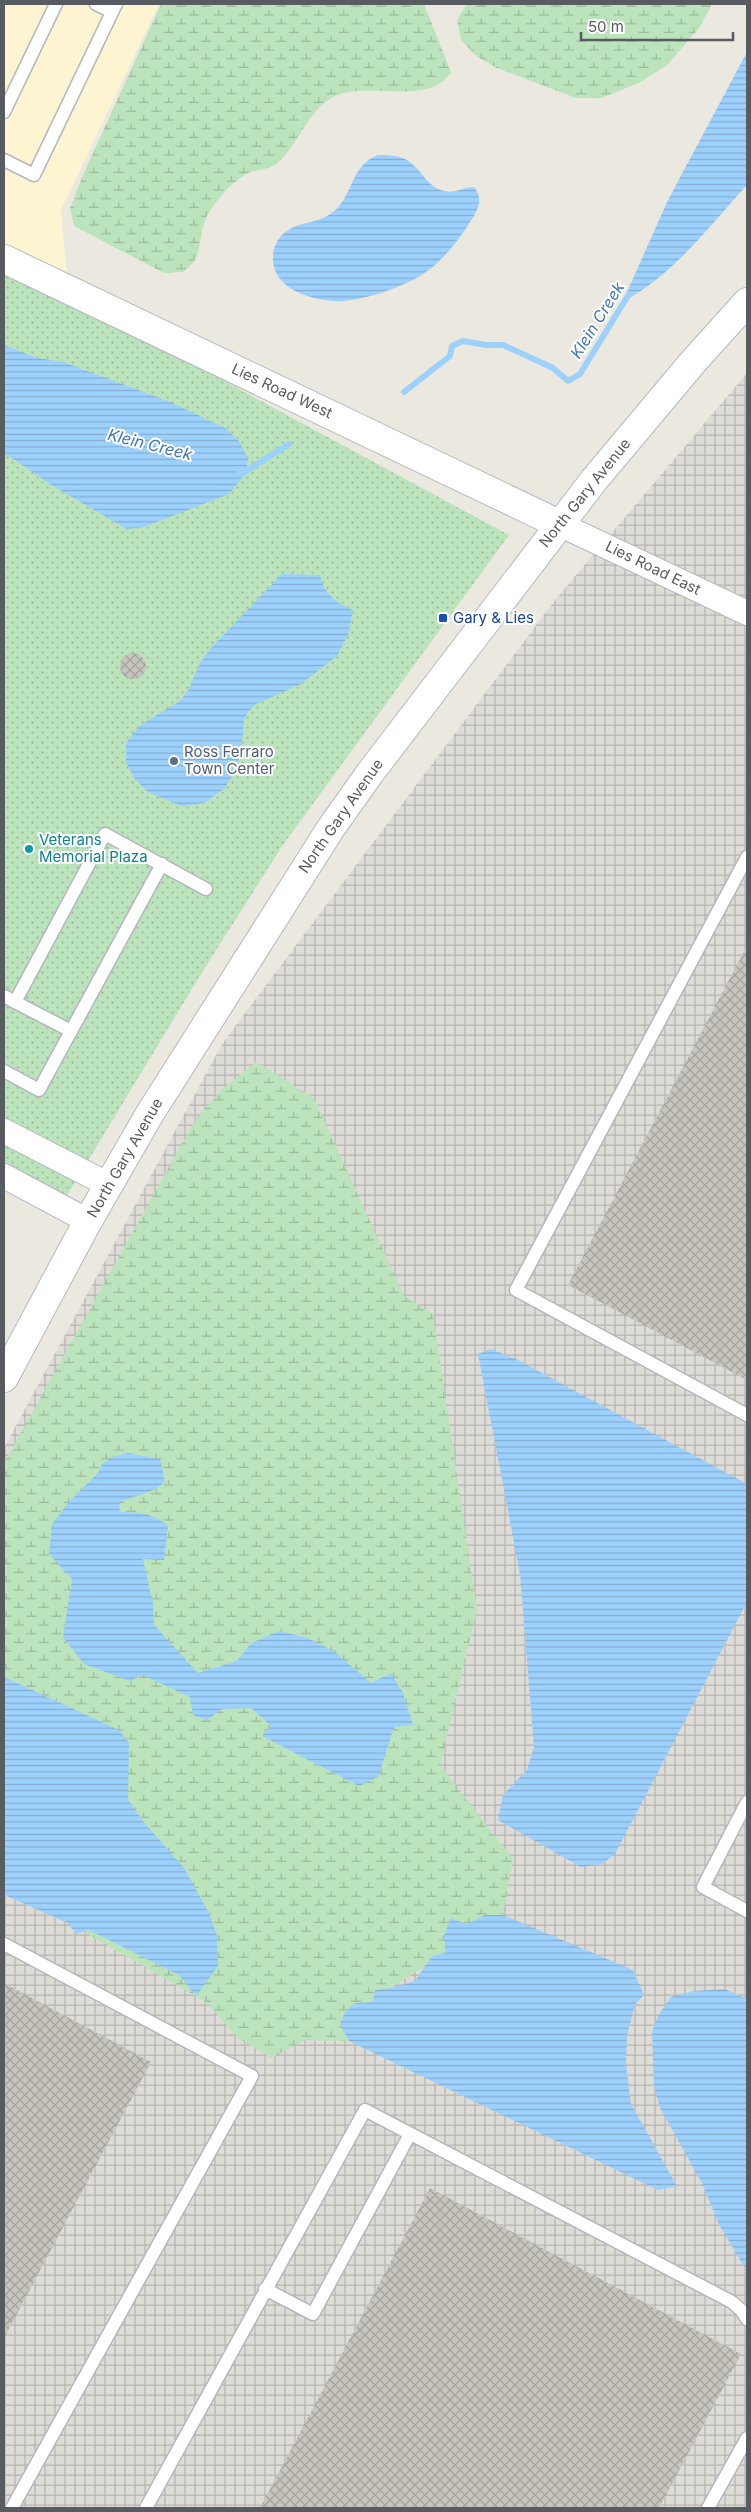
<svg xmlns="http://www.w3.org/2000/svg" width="751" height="2512" viewBox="0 0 751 2512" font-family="Inter,sans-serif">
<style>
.commercial{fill:#fdf4d2}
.industrial{fill:url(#industrial-grid)}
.wetland{fill:url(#wetland-marsh)}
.park{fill:url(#park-dots)}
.water{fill:url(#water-rules)}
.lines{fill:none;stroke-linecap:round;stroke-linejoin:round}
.stream{stroke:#9dd1fd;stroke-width:6}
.building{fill:url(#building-cross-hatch)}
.lane-casing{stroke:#b5b7bc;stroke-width:15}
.street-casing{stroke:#b5b7bc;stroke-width:26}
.secondary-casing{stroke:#b5b8be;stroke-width:30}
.lane{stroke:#fff;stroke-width:12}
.street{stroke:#fff;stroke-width:24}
.secondary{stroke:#fff;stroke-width:28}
.transit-dot{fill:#1a4fb4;stroke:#fff;stroke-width:2}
.service-dot{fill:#5c6f8a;stroke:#fff;stroke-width:2}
.culture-dot{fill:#0f9aa8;stroke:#fff;stroke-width:2}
.labels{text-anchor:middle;stroke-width:4;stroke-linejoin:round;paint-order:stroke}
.street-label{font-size:15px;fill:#585b60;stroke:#fff}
.transit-label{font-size:15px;fill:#164399;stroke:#fff;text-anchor:start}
.service-label{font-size:15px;fill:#4e5e75;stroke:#fff;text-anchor:start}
.culture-label{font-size:15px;fill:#0d838f;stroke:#fff;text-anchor:start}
.water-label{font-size:16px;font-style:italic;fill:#3f76b6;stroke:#fff}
</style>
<defs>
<pattern id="industrial-grid" width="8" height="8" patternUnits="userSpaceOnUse" patternTransform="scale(1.25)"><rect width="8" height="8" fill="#dedcd7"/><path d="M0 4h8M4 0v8" fill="none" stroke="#b7b5b2"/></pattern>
<pattern id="wetland-marsh" width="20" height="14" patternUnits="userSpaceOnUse" patternTransform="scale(1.25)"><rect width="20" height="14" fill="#bbe3bc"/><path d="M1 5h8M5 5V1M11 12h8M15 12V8" fill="none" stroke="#9bbb9c"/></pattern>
<pattern id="park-dots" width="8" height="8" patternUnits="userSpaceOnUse" patternTransform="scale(1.25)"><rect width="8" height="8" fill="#bbe3bc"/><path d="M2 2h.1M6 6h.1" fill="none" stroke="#9bbb9c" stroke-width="1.8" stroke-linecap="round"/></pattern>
<pattern id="water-rules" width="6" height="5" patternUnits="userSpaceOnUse" patternTransform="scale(1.25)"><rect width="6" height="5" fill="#9dd1fd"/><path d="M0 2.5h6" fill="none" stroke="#83add0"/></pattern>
<pattern id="building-cross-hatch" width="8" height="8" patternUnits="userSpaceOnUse" patternTransform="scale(1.25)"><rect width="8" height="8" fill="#c8c5be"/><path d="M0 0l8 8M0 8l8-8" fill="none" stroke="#a5a39e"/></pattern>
</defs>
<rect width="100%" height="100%" fill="#ebe9df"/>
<polygon class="commercial" points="4,4 159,4 61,210 67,275 4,244"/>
<polygon class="industrial" points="747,373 747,2508 4,2508 4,1448 222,1044 555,600"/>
<g class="wetland">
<path d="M161,4H424L451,72C428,108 370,79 333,97C306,111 296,152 273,166C267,169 258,170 251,172C235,178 219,197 210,211C200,225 202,243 196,258C194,263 187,268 183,272L164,273L74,226L70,208L83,175Z"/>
<polygon points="467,4 712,4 700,27 667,65 639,83 601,98 576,98 497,68 476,56 461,40 457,20"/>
<polygon points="256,1062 314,1098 404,1296 433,1314 477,1610 440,1765 513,1859 503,1915 391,1988 349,2041 305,2040 271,2058 238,2038 206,2002 4,1886 4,1463 194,1122 222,1089"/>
</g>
<polygon class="park" points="4,262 509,535 283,845 201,974 63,1202 4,1170"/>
<g class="water">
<path d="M747,52V185C711,224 671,278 623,301L668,200Z"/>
<path d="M378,155C387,155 396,155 405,159C421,167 426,187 444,191C455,194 463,187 474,187C486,201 475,214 467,227C455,244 443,260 426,272C407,286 367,299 344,301C317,303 270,290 273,256C273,247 278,239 284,233C296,223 309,224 323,218C355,205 346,167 378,155Z"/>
<polygon points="4,345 37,358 63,362 168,401 225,428 239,441 248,459 246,473 229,494 144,527 127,529 53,486 4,453"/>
<path d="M282,574L320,575C324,594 336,603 353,610L348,635L337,656L301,684L256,704L248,712L244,720L241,751L236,770L224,789L204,803L181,806L148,792L134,778L126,762V743L139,726L180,701L188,691L200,663L211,648Z"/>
<polygon points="491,1349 518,1360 747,1484 747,1602 615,1854 602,1864 581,1867 498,1820 503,1795 527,1770 534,1747 520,1574 478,1354"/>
<path d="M128,1453L160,1459L165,1482L154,1490L119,1502L120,1512C137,1512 156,1514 168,1526L164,1560L143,1559L153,1604L154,1625L198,1673L237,1661L251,1643L279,1631L308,1638L335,1652L371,1683L391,1673L403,1693L413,1725L394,1727L378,1777L359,1786L262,1736L271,1726L251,1708L222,1709L207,1720L193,1715L190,1697L143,1675L130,1681L84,1664L63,1637L72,1579L49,1554L52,1524L68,1503L98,1473L102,1464L112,1457Z"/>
<polygon points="4,1677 119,1730 129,1743 128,1800 143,1821 184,1868 208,1911 217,1935 218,1966 196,1996 179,1975 89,1930 76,1934 68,1923 4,1895"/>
<polygon points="485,1915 503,1915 633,1970 644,1995 635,2004 627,2036 626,2064 631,2104 677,2186 658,2190 349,2041 340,2025 345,2012 355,2003 373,2002 375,1990 391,1988 415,1981 432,1956 446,1953 444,1937 450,1918 467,1924"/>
<polygon points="725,1989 747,1999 747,2271 719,2225 702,2183 660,2108 654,2087 652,2032 658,2016 671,1997 694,1991"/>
</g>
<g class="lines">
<g class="stream">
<polyline points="404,392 450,356 452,346 463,341 486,345 503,345 553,368 568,381 580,374 629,294"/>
<polyline points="239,473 243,473 289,444"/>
</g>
</g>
<g class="building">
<circle cx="133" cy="666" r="13"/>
<polygon points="747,946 747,1380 568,1285"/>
<polygon points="4,1983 151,2062 4,2338"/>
<polygon points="430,2188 741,2354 659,2508 260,2508"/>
</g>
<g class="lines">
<g class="lane-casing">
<g id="lane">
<polyline points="96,4 112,12"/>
<polyline points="4,112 56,4"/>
<polyline points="4,160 34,175 116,4"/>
<polyline points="747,857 516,1290 747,1415"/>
<polyline points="4,996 15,1002 105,834 206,889"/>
<polyline points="15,1002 71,1031"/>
<polyline points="4,1071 39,1090 162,864"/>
<polyline points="747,1802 703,1887 747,1911"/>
<polyline points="4,1944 252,2076 12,2508"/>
<polyline points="265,2289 313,2314 410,2134"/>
<polyline points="146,2508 365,2110 732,2302 741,2310 747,2319"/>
<polyline points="708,2508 747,2438"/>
</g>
</g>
<g class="street-casing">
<g id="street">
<polyline points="559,524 747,613"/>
<polyline points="4,1131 109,1185"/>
<polyline points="4,1176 88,1221"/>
</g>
</g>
<g class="secondary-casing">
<g id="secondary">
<polyline points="4,259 559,524"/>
<polyline points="4,1378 88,1221 149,1115 331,828 370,773 594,480 693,362 747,302"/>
</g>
</g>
<use href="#lane" class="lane"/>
<use href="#street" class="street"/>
<use href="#secondary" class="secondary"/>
</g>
<rect class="transit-dot" x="438" y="613" width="10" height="10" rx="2.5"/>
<circle class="service-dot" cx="174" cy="761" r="5"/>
<circle class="culture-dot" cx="29" cy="849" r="5"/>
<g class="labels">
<g class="street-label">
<text transform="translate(282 391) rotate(25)" y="5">Lies Road West</text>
<text transform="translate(585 493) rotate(-51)" y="5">North Gary Avenue</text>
<text transform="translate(653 568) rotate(26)" y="5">Lies Road East</text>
<text transform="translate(341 816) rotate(-55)" y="5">North Gary Avenue</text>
<text transform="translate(125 1158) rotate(-60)" y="5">North Gary Avenue</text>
</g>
<g class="transit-label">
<text x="453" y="623">Gary &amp; Lies</text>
</g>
<g class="service-label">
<text x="184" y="757">Ross Ferraro<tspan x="184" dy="17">Town Center</tspan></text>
</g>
<g class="culture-label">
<text x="39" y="845">Veterans<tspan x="39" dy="17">Memorial Plaza</tspan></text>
</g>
<g class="water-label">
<text transform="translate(597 320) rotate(-58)" y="6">Klein Creek</text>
<text transform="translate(150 444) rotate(14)" y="6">Klein Creek</text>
</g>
</g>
<rect width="751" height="2512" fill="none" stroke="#585b60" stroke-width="10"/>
<path d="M581 32v8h152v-8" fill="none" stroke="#585b60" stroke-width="2.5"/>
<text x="588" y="32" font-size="15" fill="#585b60" stroke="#ffffff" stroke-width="4" paint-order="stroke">50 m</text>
</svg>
